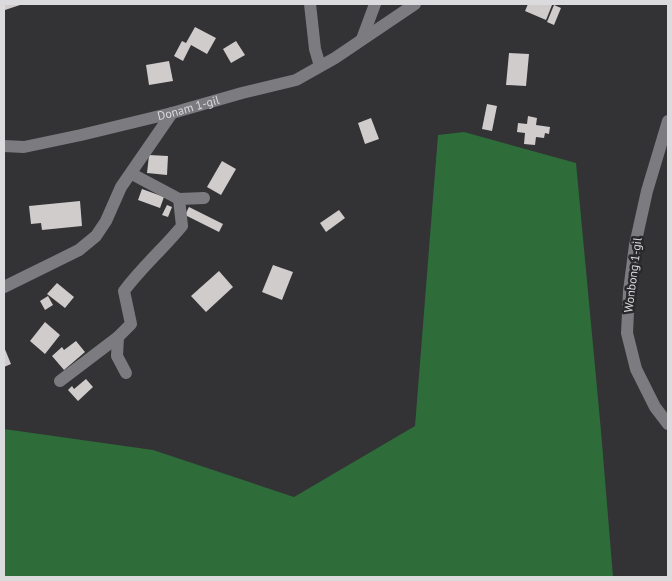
<svg xmlns="http://www.w3.org/2000/svg" width="672" height="581" viewBox="0 0 672 581" font-family="'PT Sans',sans-serif">
<style>
.forest{fill:#2e6d39}
.building{fill:#d0cccb}
.lines{fill:none;stroke-linecap:round;stroke-linejoin:round}
.minor{stroke:#7c7b7f;stroke-width:12}
.labels{text-anchor:middle;stroke-width:5;stroke-linejoin:round;paint-order:stroke}
.street-label{font-size:12px;fill:#dbdadc;stroke:#29282b}
</style>
<rect width="100%" height="100%" fill="#333235"/>
<polygon class="forest" points="464,132 576,163 601,431 613,577 4,577 4,429 153,450 294,497 415,426 438,135"/>
<g class="building">
<polygon points="4,4 23,4 5,10"/>
<polygon points="528,4 550,4 552,5 546,20 525,11"/>
<polygon points="554,5 561,8 554,25 547,22"/>
<polygon points="195,27 216,38 207,54 191,45 183,61 174,56 182,41 186,43"/>
<polygon points="236,41 245,55 231,63 223,49"/>
<polygon points="509,53 529,54 526,86 506,85"/>
<polygon points="169,61 173,81 149,85 146,65"/>
<polygon points="487,104 497,106 492,131 482,129"/>
<polygon points="528,116 537,118 536,125 550,127 549,134 545,133 544,138 536,137 535,145 524,144 525,133 517,132 518,123 527,124"/>
<polygon points="371,118 379,139 365,144 358,123"/>
<polygon points="149,155 168,156 167,175 147,173"/>
<polygon points="222,161 236,169 221,195 207,187"/>
<polygon points="142,189 164,197 160,208 138,200"/>
<polygon points="80,201 82,226 42,230 41,223 31,224 29,206"/>
<polygon points="167,205 172,207 168,217 162,215"/>
<polygon points="189,207 223,224 219,232 185,215"/>
<polygon points="339,210 345,218 326,232 320,223"/>
<polygon points="273,265 293,272 282,300 262,292"/>
<polygon points="219,271 233,287 206,312 191,296"/>
<polygon points="57,283 74,297 65,308 47,294"/>
<polygon points="48,296 53,305 45,310 40,301"/>
<polygon points="45,322 60,335 45,354 30,341"/>
<polygon points="76,341 85,352 64,370 52,356 62,347 64,350"/>
<polygon points="4,347 11,364 4,367"/>
<polygon points="86,379 93,387 78,401 68,390 72,386 74,389"/>
</g>
<g class="lines">
<g class="minor">
<polyline points="310,4 315,49 320,66"/>
<polyline points="362,39 375,4"/>
<polyline points="668,121 647,191 635,245 629,291 627,333 636,369 655,407 668,424"/>
<path id="s1" d="M4,146L24,147L81,135L172,113L242,93L296,80L335,58L415,4"/>
<polyline points="132,174 179,199 204,198"/>
<polyline points="4,287 79,250 96,236 106,221 121,187 172,113"/>
<polyline points="118,337 117,356 126,373"/>
<path d="M60,381L118,337L131,324L124,291C141,268 163,249 182,226L179,199"/>
</g>
</g>
<g class="labels">
<g class="street-label">
<text dy="4" stroke="none"><textPath href="#s1" startOffset="189">Donam 1-gil</textPath></text>
<text transform="translate(633 275) rotate(-83)" y="4">Wonbong 1-gil</text>
</g>
</g>
<rect width="672" height="581" fill="none" stroke="#dbdadc" stroke-width="10"/>
</svg>
